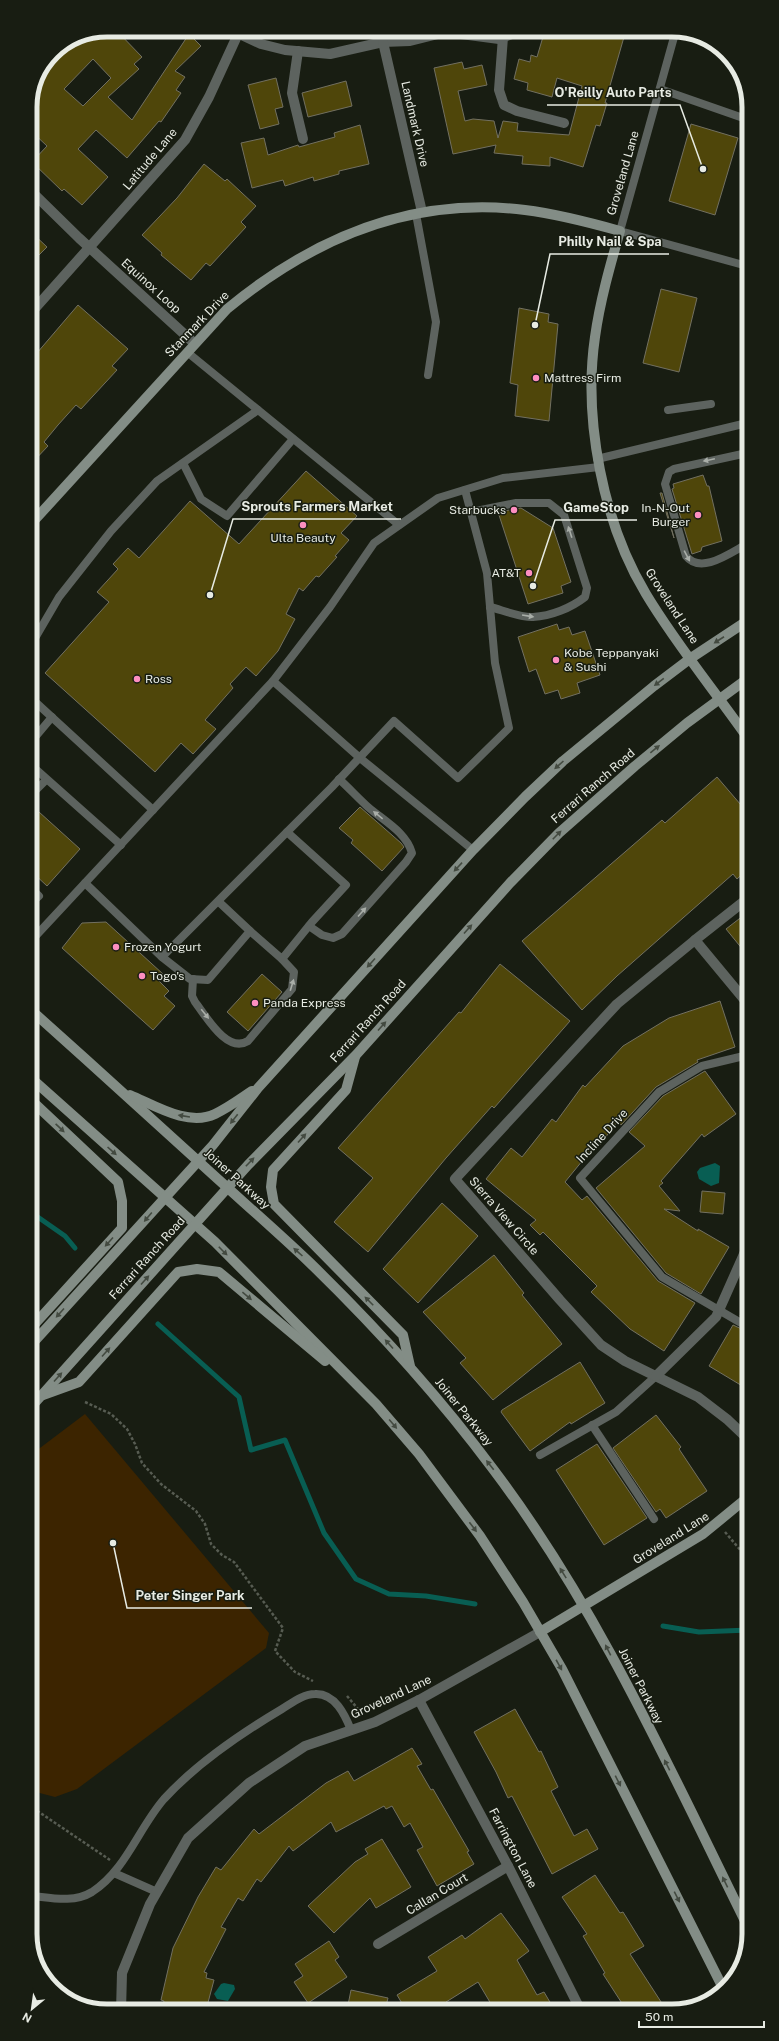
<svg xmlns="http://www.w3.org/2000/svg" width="779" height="2041" viewBox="0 0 779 2041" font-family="'Public Sans',sans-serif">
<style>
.green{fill:#3c2400}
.water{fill:#085e53}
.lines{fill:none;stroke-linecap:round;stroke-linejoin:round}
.stream{stroke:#085e53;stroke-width:5}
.building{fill:#4f460a;stroke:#727061;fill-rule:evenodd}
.path{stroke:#575c52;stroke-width:2.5;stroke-dasharray:3 2;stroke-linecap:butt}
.lane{stroke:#5d635f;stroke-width:8}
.street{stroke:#5d635f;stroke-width:10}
.secondary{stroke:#838d86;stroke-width:10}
.oneway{fill:#a9aea8}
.oneway2{fill:#434a40}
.poi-dot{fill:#fd8ec0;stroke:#181d12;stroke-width:1.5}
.labels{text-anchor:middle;stroke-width:3;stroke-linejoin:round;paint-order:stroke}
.street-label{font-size:12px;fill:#e7ebe3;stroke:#181d12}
.poi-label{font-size:12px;fill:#e7ebe3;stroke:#181d12;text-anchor:start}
.rim{fill:none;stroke:#e7ebe3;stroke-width:5}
.leader{fill:none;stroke:#e7ebe3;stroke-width:1.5}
.callout-dot{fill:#e7ebe3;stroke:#181d12;stroke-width:1.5}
.callout-label{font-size:13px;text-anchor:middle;font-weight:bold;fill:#e7ebe3;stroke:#181d12;stroke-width:3;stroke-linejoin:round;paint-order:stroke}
</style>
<rect width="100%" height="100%" fill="#181d12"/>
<polygon class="green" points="85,1414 269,1633 266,1648 77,1789 55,1797 32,1791 32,1454"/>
<g class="water">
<polygon points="715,1163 720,1166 719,1183 711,1186 699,1179 697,1172 700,1168"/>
<polygon points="224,1983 234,1985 235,1989 228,2001 217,1999 214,1994 221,1984"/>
</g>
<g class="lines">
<g class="stream">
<polyline points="32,1213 65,1236 75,1248"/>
<polyline points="158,1324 239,1397 251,1450 285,1440 324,1533 356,1579 389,1594 426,1596 475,1604"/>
<polyline points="663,1626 699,1632 749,1630"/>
</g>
</g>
<g class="building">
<path d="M108,30H116L142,57L134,64L139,69L108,97L132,120L189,34L201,46L175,71L185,77L176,90L181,93L161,122L159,121L127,158L96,130L78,149L108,177L82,205L64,189L62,191L32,162L47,146L30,130V103L36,78L49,63L47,61L53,53L78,36ZM93,59L111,78L83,106L64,89Z"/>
<polygon points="545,30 626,30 605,103 607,103 600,126 596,125 583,167 550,157 550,166 522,164 523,156 494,153 496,145 453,154 434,68 462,62 464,69 482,65 487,85 458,91 465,121 473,119 494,121 498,138 503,121 518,123 517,131 569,135 582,86 557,78 552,97 527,90 528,83 514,79 519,59 530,62 531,55 537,57"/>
<polygon points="276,78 283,107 275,109 279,124 260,129 248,85"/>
<polygon points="346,81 352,106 308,117 302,93"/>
<polygon points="691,124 738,138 715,215 669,201"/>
<polygon points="360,125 369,164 339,171 339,174 314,181 313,177 285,186 283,180 252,188 241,143 264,138 268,155 298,145 299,147 335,137 334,133"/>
<polygon points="204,164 225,181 227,179 256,206 241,222 246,227 210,266 206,263 191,280 161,255 162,253 142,235 177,198"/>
<polygon points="30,231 47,247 30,264"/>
<polygon points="661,289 697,298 679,372 643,363"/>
<polygon points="78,305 128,349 112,366 117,370 81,409 76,405 58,425 44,442 48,446 31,464 31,360"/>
<polygon points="519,308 549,314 548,322 558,324 549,421 515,416 518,385 510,383"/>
<polygon points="306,471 357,516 341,533 349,540 335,556 337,557 319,577 316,576 303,591 299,588 286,614 295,619 278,651 256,676 246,667 230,684 233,688 205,720 216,729 193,754 181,743 155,772 45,673 109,602 97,592 118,569 113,564 128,548 139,558 190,501 239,544"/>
<polygon points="703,475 707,486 709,486 722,541 702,547 701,551 692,554 672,489 674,488 673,484"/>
<polygon points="660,493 662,493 674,538"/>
<polygon points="521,508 553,528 571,582 561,586 563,593 528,604 498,512"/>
<polygon points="557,624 559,630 569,627 572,635 585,631 600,675 577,683 580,693 561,699 558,690 545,694 536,669 529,672 518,637"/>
<polygon points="717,777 747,812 747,870 737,879 733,874 617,976 582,1010 522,941 662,820 665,823"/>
<polygon points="360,807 401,843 404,847 382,871 351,843 353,840 339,828"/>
<polygon points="39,812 80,849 47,886 31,871 31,821"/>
<polygon points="748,912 748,956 726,929"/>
<polygon points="106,922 163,974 158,980 169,991 164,996 175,1006 153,1030 62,948 82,923"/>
<polygon points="500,964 570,1021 494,1108 492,1106 446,1158 368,1252 334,1222 373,1178 338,1148 459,1012 461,1013"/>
<polygon points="262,974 282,992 248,1031 227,1012"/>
<polygon points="720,1001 735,1047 697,1060 698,1062 656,1087 621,1125 617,1122 599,1146 596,1144 565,1182 582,1200 587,1196 658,1281 695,1303 664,1351 630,1329 591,1292 597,1286 543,1232 540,1235 530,1225 536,1220 486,1179 511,1148 522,1157 552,1119 556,1122 583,1085 585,1087 623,1046 669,1018"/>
<polygon points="705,1071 736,1114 704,1137 702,1134 661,1181 663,1183 659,1186 680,1211 664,1209 698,1231 698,1229 729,1247 701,1294 666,1273 596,1188 645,1146 629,1132 663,1096"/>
<polygon points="702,1191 725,1193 723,1214 700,1212"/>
<polygon points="442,1203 478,1236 418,1303 383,1269"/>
<polygon points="494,1255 524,1293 522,1295 562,1344 493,1400 460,1363 466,1358 423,1312"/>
<polygon points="748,1301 748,1321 740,1316"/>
<polygon points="733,1325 748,1332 748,1379 744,1387 709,1366"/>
<polygon points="580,1362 605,1403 571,1424 570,1422 530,1451 501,1412 502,1410"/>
<polygon points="656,1415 681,1447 679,1449 707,1491 666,1518 660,1509 656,1512 613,1448"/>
<polygon points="597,1444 647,1518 604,1545 556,1470"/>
<polygon points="515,1709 539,1752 541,1751 558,1787 551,1791 574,1836 587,1829 598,1849 552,1874 512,1796 508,1798 496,1772 474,1732"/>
<polygon points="412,1748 422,1764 417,1766 431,1790 433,1789 469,1851 467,1852 474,1864 437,1886 417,1850 423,1847 410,1823 404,1827 392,1806 386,1809 384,1806 336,1832 331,1822 293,1851 289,1846 261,1882 257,1879 243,1901 238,1898 221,1927 226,1929 204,1972 207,1973 206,1978 214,1980 206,2010 162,2011 164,2001 161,2000 173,1948 198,1897 216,1867 221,1870 254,1829 259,1834 326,1783 348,1771 354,1781"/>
<polygon points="382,1839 411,1887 376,1908 370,1898 334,1933 308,1906 355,1862 368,1854 365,1849"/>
<polygon points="595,1875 620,1913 623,1912 644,1946 630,1954 665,2008 625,2008 603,1974 605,1973 583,1936 587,1934 562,1897"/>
<polygon points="501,1913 529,1951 517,1960 537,1995 544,1992 554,2009 494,2009 478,1982 446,2002 451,2009 406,2010 397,1995 437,1971 428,1957 462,1935 465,1939"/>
<polygon points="329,1941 339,1957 335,1960 347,1977 308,2003 294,1982 303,1976 295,1964"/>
<polygon points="351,1990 388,1998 385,2010 347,2010"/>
</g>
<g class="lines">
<g class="path">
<polyline points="85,1402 111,1414 127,1429 135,1444 142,1463 161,1484 196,1511 205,1524 211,1544 222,1555 234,1562 283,1628 275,1651 295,1672 313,1681"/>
<polyline points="725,1532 742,1552 748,1555"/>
<polyline points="347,1696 358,1709"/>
<polyline points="33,1808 110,1860"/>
</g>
<g class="lane">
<polyline points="676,30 620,231 747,266"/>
<polyline points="660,89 746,119"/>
<polyline points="416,214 436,322 428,375"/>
<polyline points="187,352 399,525"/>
<polyline points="668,410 711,404"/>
<path d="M747,453L674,469L669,472L665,484L686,556C701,575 730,553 747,544"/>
<polyline points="597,459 747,423"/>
<polyline points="183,463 201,499 227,516 293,439"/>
<path d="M471,512L516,503H549L564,515L587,588L585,597C571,608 551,616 533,617C522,618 502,610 490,607"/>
<polyline points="31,645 59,597 111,531 157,481 258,410"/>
<polyline points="273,681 330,607 374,543 438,498 503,478 599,467"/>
<polyline points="31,698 153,810"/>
<polyline points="31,742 52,717"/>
<polyline points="31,765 121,845"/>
<polyline points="31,795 46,780"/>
<polyline points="85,883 162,957 190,979 208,980 250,931 282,959 312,922 346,885 287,832"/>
<polyline points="31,888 39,896 31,903"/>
<polyline points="219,902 250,931"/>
<path d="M309,926L322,935L333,938L342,934L406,862L412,853C406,832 384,821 368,807C358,798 349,788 339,779"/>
<polyline points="31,941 273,681 360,758 473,850"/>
<polyline points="162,957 332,787 394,721 458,778 509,728 495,663 487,573 465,490"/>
<path d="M193,979L192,996L195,1002C206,1016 227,1054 248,1041L292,989L294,972L282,959"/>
<polyline points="748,1055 702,1066 659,1092 580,1178 662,1277 748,1327"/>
<polyline points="592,1425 654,1519"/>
<polyline points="540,1455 616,1412 656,1376"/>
<polyline points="114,1873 157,1892"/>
<path d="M33,1896C52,1898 74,1903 92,1892C126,1870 138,1829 164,1799C197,1763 240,1734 282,1709C292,1703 303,1694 315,1694C335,1693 345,1715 351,1730"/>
</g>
<g class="street">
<polyline points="231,30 261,44 285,50 330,54 383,42 410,41 446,32 499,39 517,32 518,30"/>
<polyline points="503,37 499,90 504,105 517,111 564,123"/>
<polyline points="383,42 422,212"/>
<polyline points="298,51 292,93 303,139"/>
<polyline points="30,190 79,238 194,343"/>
<polyline points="30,314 185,140 209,97 238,34"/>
<polyline points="695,940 747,899"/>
<polyline points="748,1004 695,940 617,1004 455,1179 560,1300 601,1345 625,1361 698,1397 728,1420 748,1439"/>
<polyline points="656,1376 716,1317 748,1245"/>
<polyline points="419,1700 508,1866 580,2009"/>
<polyline points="378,1944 508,1866"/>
<polyline points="121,2011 122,1973 150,1904 188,1838 249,1783 305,1746 375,1722 419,1700 540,1632"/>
</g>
<g class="secondary">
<path d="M31,524L227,309C313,238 411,196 525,210C557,214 588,222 620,231C610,266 600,301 595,337C583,419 603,523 646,594C676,644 714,690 747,737"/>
<path d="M31,1010C87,1060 143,1111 198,1161C235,1195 272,1227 308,1261C375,1326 437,1394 493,1469C599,1609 671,1772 749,1929"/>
<polyline points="355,1057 346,1090 273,1170 271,1187 274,1204 403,1335 410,1366"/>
<polyline points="31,1078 215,1242 376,1404 419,1454 480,1536 523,1602 562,1669 723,1988"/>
<path d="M130,1095C154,1105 188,1127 215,1114C228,1108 240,1099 252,1091"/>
<polyline points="32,1101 118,1182 122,1201 122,1228 32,1327"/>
<polyline points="32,1344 213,1145 258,1088 473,850 525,797 563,761 654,686 691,658 747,621"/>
<polyline points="43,1395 79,1382 178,1272 197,1269 219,1272 325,1361"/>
<polyline points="32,1406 248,1165 356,1055 510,883 559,833 635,766 687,723 747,679"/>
<polyline points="540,1632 703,1534 748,1497"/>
</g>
</g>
<defs><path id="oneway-solid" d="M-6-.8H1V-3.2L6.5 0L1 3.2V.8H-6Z"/></defs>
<g class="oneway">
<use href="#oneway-solid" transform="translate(709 460) rotate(168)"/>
<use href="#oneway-solid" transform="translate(570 532) rotate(-108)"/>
<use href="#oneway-solid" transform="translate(687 556) rotate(62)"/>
<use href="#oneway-solid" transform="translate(528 616) rotate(9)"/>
<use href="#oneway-solid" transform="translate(378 815) rotate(-141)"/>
<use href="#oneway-solid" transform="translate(362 912) rotate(-48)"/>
<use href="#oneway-solid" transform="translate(292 985) rotate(-73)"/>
<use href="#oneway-solid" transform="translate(205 1014) rotate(51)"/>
</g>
<g class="oneway2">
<use href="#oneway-solid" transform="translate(719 640) rotate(147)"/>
<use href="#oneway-solid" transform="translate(659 682) rotate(143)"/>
<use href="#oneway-solid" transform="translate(655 749) rotate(-39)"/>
<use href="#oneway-solid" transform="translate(559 765) rotate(138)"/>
<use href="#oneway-solid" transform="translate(557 835) rotate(-45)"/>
<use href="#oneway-solid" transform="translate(458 867) rotate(133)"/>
<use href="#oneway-solid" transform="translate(468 929) rotate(-48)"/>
<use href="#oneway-solid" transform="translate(371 963) rotate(132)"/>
<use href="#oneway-solid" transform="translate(382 1026) rotate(-48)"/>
<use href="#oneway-solid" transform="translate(184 1116) rotate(-171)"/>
<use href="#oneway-solid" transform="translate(234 1119) rotate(128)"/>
<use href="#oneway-solid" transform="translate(60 1128) rotate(43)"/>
<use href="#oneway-solid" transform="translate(302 1138) rotate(-48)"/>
<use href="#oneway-solid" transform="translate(112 1151) rotate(42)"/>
<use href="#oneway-solid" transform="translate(250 1162) rotate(-46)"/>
<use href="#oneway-solid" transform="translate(148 1217) rotate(130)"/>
<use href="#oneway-solid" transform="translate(109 1242) rotate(132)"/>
<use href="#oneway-solid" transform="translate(223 1251) rotate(45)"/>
<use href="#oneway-solid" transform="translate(298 1252) rotate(-138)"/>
<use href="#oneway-solid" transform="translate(145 1280) rotate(-48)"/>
<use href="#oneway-solid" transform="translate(247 1296) rotate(40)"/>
<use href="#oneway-solid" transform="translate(369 1301) rotate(-135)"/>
<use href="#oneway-solid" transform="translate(60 1313) rotate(132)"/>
<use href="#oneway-solid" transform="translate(389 1344) rotate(-132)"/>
<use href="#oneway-solid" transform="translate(106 1352) rotate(-48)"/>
<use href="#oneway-solid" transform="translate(58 1377) rotate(-48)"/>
<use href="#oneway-solid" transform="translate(393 1424) rotate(50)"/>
<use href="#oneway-solid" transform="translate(490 1465) rotate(-128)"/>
<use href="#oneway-solid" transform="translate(473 1527) rotate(53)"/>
<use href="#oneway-solid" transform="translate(563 1573) rotate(-122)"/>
<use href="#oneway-solid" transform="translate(608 1650) rotate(-117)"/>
<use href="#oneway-solid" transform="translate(559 1665) rotate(61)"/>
<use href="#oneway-solid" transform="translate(667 1765) rotate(-117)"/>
<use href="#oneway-solid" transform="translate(618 1781) rotate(63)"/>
<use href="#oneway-solid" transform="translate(725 1882) rotate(-116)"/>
<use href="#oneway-solid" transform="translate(677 1897) rotate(63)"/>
</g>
<g class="poi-dot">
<circle cx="536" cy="378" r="4"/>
<circle cx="514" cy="510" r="4"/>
<circle cx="698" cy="515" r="4"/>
<circle cx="303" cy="525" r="4"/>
<circle cx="529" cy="573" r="4"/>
<circle cx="556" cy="660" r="4"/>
<circle cx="137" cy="679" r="4"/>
<circle cx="116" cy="947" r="4"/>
<circle cx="142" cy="976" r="4"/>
<circle cx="255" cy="1003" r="4"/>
</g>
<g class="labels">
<g class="street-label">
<text transform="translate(415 124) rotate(77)" y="4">Landmark Drive</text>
<text transform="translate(150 159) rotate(-50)" y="4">Latitude Lane</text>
<text transform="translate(623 173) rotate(-74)" y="4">Groveland Lane</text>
<text transform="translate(151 286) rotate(42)" y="4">Equinox Loop</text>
<text transform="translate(197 324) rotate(-46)" y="4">Stanmark Drive</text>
<text transform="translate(672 606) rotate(57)" y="4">Groveland Lane</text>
<text transform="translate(593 786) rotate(-41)" y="4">Ferrari Ranch Road</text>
<text transform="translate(368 1021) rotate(-48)" y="4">Ferrari Ranch Road</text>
<text transform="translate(602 1136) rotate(-47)" y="4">Incline Drive</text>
<text transform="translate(237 1179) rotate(42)" y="4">Joiner Parkway</text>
<text transform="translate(504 1216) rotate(49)" y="4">Sierra View Circle</text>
<text transform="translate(147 1258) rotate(-48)" y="4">Ferrari Ranch Road</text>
<text transform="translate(464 1412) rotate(51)" y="4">Joiner Parkway</text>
<text transform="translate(671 1538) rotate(-32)" y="4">Groveland Lane</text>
<text transform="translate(641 1686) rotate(63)" y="4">Joiner Parkway</text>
<text transform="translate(391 1697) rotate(-25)" y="4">Groveland Lane</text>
<text transform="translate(513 1848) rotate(62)" y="4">Farrington Lane</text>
<text transform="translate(437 1894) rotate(-31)" y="4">Callan Court</text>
</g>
<g class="poi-label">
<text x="544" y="382">Mattress Firm</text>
<text x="690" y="512" text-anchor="end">In-N-Out<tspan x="690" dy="14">Burger</tspan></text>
<text x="506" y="514" text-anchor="end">Starbucks</text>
<text x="303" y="542" text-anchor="middle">Ulta Beauty</text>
<text x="521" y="577" text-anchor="end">AT&amp;T</text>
<text x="564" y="657">Kobe Teppanyaki<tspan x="564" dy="14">&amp; Sushi</tspan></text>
<text x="145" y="683">Ross</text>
<text x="124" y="951">Frozen Yogurt</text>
<text x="150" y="980">Togo's</text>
<text x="263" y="1007">Panda Express</text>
</g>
</g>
<path d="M0 0H779V2041H0ZM107 37H672A70 70 0 0 1 742 107V1934A70 70 0 0 1 672 2004H107A70 70 0 0 1 37 1934V107A70 70 0 0 1 107 37Z" fill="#181d12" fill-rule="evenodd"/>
<path class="rim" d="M107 37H672A70 70 0 0 1 742 107V1934A70 70 0 0 1 672 2004H107A70 70 0 0 1 37 1934V107A70 70 0 0 1 107 37Z"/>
<path class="leader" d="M703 169L680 105H547M535 325L550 254H669M210 595L233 519H401M533 586L555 520H637M113 1543L127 1608H252"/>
<g class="callout-dot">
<circle cx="703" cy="169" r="4"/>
<circle cx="535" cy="325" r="4"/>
<circle cx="210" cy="595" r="4"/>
<circle cx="533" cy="586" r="4"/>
<circle cx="113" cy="1543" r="4"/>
</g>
<g class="callout-label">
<text x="613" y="97">O'Reilly Auto Parts</text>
<text x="610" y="246">Philly Nail &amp; Spa</text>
<text x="317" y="511">Sprouts Farmers Market</text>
<text x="596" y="512">GameStop</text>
<text x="190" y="1600">Peter Singer Park</text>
</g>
<g transform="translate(32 2009) rotate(209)" stroke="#181d12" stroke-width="3" paint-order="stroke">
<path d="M0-3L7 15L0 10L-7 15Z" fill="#e7ebe3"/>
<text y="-6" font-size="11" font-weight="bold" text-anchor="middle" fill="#e7ebe3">N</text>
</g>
<path d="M639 2021v6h125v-6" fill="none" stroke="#e7ebe3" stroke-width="2"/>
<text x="645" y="2021" font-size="12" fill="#e7ebe3" stroke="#181d12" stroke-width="3" paint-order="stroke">50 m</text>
</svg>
